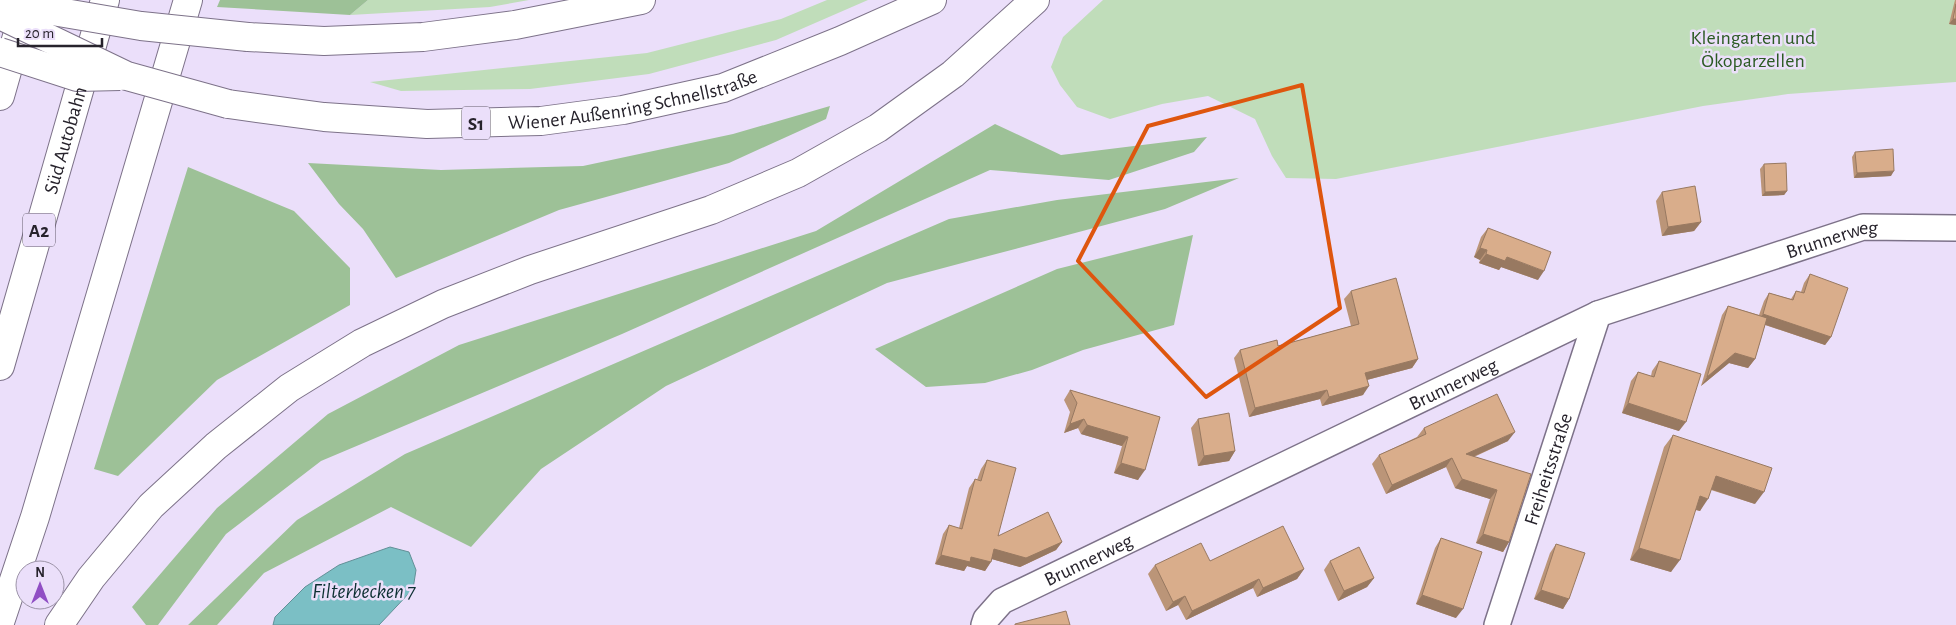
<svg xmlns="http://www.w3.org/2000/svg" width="1956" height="625" viewBox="0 0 1956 625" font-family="'Alegreya Sans',sans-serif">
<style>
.green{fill:#c0ddba}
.forest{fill:#9dc197}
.water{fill:#7bbfc5;stroke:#629097}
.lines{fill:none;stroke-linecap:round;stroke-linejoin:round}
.minor-casing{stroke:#7d7289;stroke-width:28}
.motorway-casing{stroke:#7d7289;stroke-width:30}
.minor{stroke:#fff;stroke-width:25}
.motorway{stroke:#fff;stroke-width:28}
.motorway-bridge-casing{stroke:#7d7289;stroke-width:30;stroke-linecap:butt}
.motorway-bridge{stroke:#fff;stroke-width:28}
.wall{fill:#bb9578}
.shaded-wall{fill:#987961}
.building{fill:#d9ad8b;stroke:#987961}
.marked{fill:none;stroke:#de560e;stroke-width:4;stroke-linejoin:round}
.labels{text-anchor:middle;stroke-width:5;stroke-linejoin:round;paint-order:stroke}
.shield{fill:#ebdffa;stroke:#625b6a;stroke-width:1}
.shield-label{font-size:19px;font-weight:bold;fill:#27232c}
.park-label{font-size:20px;fill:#2b5a23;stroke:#ebdffa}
.street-label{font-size:20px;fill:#27232c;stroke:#ebdffa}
.water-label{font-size:21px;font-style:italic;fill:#0c2f32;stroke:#ebdffa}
</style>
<rect width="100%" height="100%" fill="#ebdffa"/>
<g class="green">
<polygon points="368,0 529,0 490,7 350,15"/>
<polygon points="827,0 868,0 776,40 649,74 530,89 401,91 370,82 647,53 781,19"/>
<polygon points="1103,0 1956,0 1956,82 1788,94 1703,106 1336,179 1286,178 1272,156 1255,119 1208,96 1162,104 1110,119 1077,107 1060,85 1051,67 1063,37"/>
</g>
<g class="forest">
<polygon points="220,0 368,0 350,15 217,7"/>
<polygon points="830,106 826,119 729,163 559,210 396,278 363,229 339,204 308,163 441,170 583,166 733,134"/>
<polygon points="995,124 1061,155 1207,137 1194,152 1109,180 990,170 622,334 321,461 226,534 158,625 146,625 132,607 217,508 328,414 459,345 816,231"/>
<polygon points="188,167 294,211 350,268 350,305 217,380 118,476 94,469"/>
<polygon points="1239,178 1165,209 887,283 666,386 541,469 471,547 391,507 264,573 217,625 188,625 297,520 405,454 949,219 1057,200"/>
<polygon points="1193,235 1174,325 1083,350 1032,370 985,383 926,387 875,349 1057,269"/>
</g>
<polygon class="water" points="390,547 409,552 416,570 413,589 379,625 273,625 275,617 305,587 339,565"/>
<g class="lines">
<g class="minor-casing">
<g id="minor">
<path id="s1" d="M984,625L986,619L1002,601L1598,314L1863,227L1956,228"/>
<path id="s2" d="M1497,625L1598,314"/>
</g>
</g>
<g class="motorway-casing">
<g id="motorway">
<polyline points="248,37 324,41 423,37 515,25 641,0"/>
<polyline points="0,96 27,1"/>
<path id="s3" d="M228,104L324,117L427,124L541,121L623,110L723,88L840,41L932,0"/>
<path id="s4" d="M0,366L105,0"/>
<polyline points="0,622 35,517 188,0"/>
<polyline points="59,625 91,578 151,506 216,446 289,388 362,343 443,304 530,270 711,210 798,173 878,128 953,74 1035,0"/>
</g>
</g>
<use href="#minor" class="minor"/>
<use href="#motorway" class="motorway"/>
<g class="motorway-bridge-casing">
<g id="motorway-bridge">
<polyline points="0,2 141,26 248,37"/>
<polyline points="0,15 127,76 228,104"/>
<polyline points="0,52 77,77 120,76"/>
</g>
</g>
<use href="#motorway-bridge" class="motorway-bridge"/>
</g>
<g class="wall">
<polygon points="1955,0 1956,0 1956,25 1949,24"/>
<polygon points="1855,152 1891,176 1854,178 1852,157"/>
<polygon points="1764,164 1787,191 1784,195 1762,196 1760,169"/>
<polygon points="1662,192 1701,222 1694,231 1662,236 1656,201"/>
<polygon points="1488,228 1538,280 1501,267 1499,270 1479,263 1480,260 1474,257 1481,237"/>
<polygon points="1810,274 1831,337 1825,345 1765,325 1755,359 1748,368 1729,363 1701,386 1722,315 1728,306 1759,315 1764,301 1769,293 1791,299 1796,291 1801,292 1804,283"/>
<polygon points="1351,291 1418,359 1412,368 1367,380 1363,395 1322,406 1320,399 1249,417 1234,358 1240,350 1278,346 1351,326 1344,299"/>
<polygon points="1659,361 1679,431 1622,413 1631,381 1638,372 1651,376 1652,371"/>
<polygon points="1070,390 1160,417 1138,480 1114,473 1122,446 1081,434 1078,428 1064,433 1070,412 1064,400"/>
<polygon points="1198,419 1235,451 1229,461 1198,466 1191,428"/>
<polygon points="1424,428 1508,441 1474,457 1531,474 1509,542 1503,552 1476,543 1490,499 1455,488 1446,467 1386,494 1372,464 1379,455 1417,437"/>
<polygon points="1673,435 1755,504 1711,490 1700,511 1695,510 1671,572 1630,560 1664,447"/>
<polygon points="987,460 998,536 1062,542 1056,550 1020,567 992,559 985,571 967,566 964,571 935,564 943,534 949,525 959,528 969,488 975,479 977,480 981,469"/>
<polygon points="1441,538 1456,618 1416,604 1435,548"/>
<polygon points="1556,544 1569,599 1563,609 1534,599 1550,553"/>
<polygon points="1210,561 1304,569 1297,579 1257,597 1253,588 1186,620 1178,605 1166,611 1148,574 1155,565"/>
<polygon points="1330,561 1374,578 1367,587 1338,601 1324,570"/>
</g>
<g class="shaded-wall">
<polygon points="1953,19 1956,19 1956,25 1949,24"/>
<polygon points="1894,171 1891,176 1854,178 1857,173"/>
<polygon points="1787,191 1784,195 1762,196 1765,192"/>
<polygon points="1701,222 1694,231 1662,236 1668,227"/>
<polygon points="1480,248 1487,250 1480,260 1474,257"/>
<polygon points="1486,254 1507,257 1544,271 1538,280 1501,267 1499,270 1479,263"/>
<polygon points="1763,314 1831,337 1825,345 1757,322"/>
<polygon points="1735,353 1755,359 1748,368 1729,363 1701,386 1707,377"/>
<polygon points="1418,359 1412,368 1359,382 1365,373"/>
<polygon points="1369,386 1363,395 1322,406 1329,397"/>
<polygon points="1327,390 1320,399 1249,417 1255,408"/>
<polygon points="1628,403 1686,422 1679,431 1622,413"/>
<polygon points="1084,419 1078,428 1064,433 1070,424"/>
<polygon points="1087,425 1128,437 1122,446 1081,434"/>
<polygon points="1515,432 1508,441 1459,463 1466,454"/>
<polygon points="1235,451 1229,461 1198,466 1204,456"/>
<polygon points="1452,458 1446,467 1386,494 1392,485"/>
<polygon points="1121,463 1145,470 1138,480 1114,473"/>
<polygon points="1716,476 1764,492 1755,504 1707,488"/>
<polygon points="1462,479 1497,490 1490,499 1455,488"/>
<polygon points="1700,496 1708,499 1700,511 1691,508"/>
<polygon points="1483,534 1509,542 1503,552 1476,543"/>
<polygon points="1062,542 1056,550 1020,567 988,558 994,549"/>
<polygon points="1639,548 1680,560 1671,572 1630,560"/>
<polygon points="941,555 971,557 991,562 985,571 967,566 964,571 935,564"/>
<polygon points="1304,569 1297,579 1257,597 1263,588"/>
<polygon points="1374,578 1367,587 1338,601 1344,591"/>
<polygon points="1259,579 1253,588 1186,620 1192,611"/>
<polygon points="1541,590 1569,599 1563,609 1534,599"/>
<polygon points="1422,595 1463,609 1456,618 1416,604"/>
<polygon points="1185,596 1178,605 1166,611 1173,602"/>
</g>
<g class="building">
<polygon points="1956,4 1956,19 1953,19"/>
<polygon points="1893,149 1894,171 1857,173 1855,152"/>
<polygon points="1786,163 1787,191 1765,192 1764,164"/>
<polygon points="1695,186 1701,222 1668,227 1662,192"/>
<polygon points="1488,228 1551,252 1544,271 1507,257 1505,261 1486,254 1487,250 1480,248"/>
<polygon points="1810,274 1848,288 1831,337 1763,314 1769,293 1793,300 1796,291 1804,293"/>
<polygon points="1396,278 1418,359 1365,373 1369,386 1329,397 1327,390 1255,408 1240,350 1277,340 1278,346 1359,324 1351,291"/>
<polygon points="1728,306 1767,318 1755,359 1735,353 1707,377"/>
<polygon points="1659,361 1701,374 1686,422 1628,403 1638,372 1654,377"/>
<polygon points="1070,390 1160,417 1145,470 1121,463 1128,437 1087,425 1084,419 1070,424 1077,403"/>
<polygon points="1497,394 1515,432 1466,454 1531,474 1509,542 1483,534 1497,490 1462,479 1452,458 1392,485 1379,455 1426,434 1424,428"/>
<polygon points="1229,413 1235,451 1204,456 1198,419"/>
<polygon points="1673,435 1772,468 1764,492 1716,476 1708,499 1700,496 1680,560 1639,548"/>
<polygon points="987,460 1016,468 998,536 1048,512 1062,542 1026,558 994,549 991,562 971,557 970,562 941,555 949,525 962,529 975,479 981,481"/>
<polygon points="1283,526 1304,569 1263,588 1259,579 1192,611 1185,596 1173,602 1155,565 1201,543 1210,561"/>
<polygon points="1441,538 1482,552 1463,609 1422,595"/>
<polygon points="1556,544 1585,553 1569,599 1541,590"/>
<polygon points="1359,547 1374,578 1344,591 1330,561"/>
<polygon points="1066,611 1070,625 1015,625 1015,624"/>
</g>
<path class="marked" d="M1302,85L1340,308L1206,397L1078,261L1148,126Z"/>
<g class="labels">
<g class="shield">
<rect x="462" y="106.5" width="28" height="33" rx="4"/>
<rect x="23" y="213.5" width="32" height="33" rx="4"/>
</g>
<g class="shield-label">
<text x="476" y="130">S1</text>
<text x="39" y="237">A2</text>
</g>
<g class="park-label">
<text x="1753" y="44">Kleingarten und<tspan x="1753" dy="23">Ökoparzellen</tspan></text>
</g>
<g class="street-label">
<text dy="7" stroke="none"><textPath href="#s3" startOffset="408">Wiener Außenring Schnellstraße</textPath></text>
<text dy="7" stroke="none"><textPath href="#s4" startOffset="235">Süd Autobahn</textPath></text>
<text dy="7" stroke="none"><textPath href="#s1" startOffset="938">Brunnerweg</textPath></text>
<text dy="7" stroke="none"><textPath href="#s1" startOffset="531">Brunnerweg</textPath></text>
<text dy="7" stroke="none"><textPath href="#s2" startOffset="164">Freiheitsstraße</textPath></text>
<text dy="7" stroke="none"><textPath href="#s1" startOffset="126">Brunnerweg</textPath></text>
</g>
<g class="water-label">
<text x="364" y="598">Filterbecken 7</text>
</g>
</g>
<g transform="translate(40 585)"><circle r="24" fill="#ebdffa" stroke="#9d94a8"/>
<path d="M0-4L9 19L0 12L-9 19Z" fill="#904fc4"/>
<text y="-8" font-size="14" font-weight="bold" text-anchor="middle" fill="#27232c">N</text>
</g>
<path d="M18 38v8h84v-8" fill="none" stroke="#27232c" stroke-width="2.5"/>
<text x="25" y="38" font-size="15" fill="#27232c" stroke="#ebdffa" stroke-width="4" paint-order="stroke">20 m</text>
</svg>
